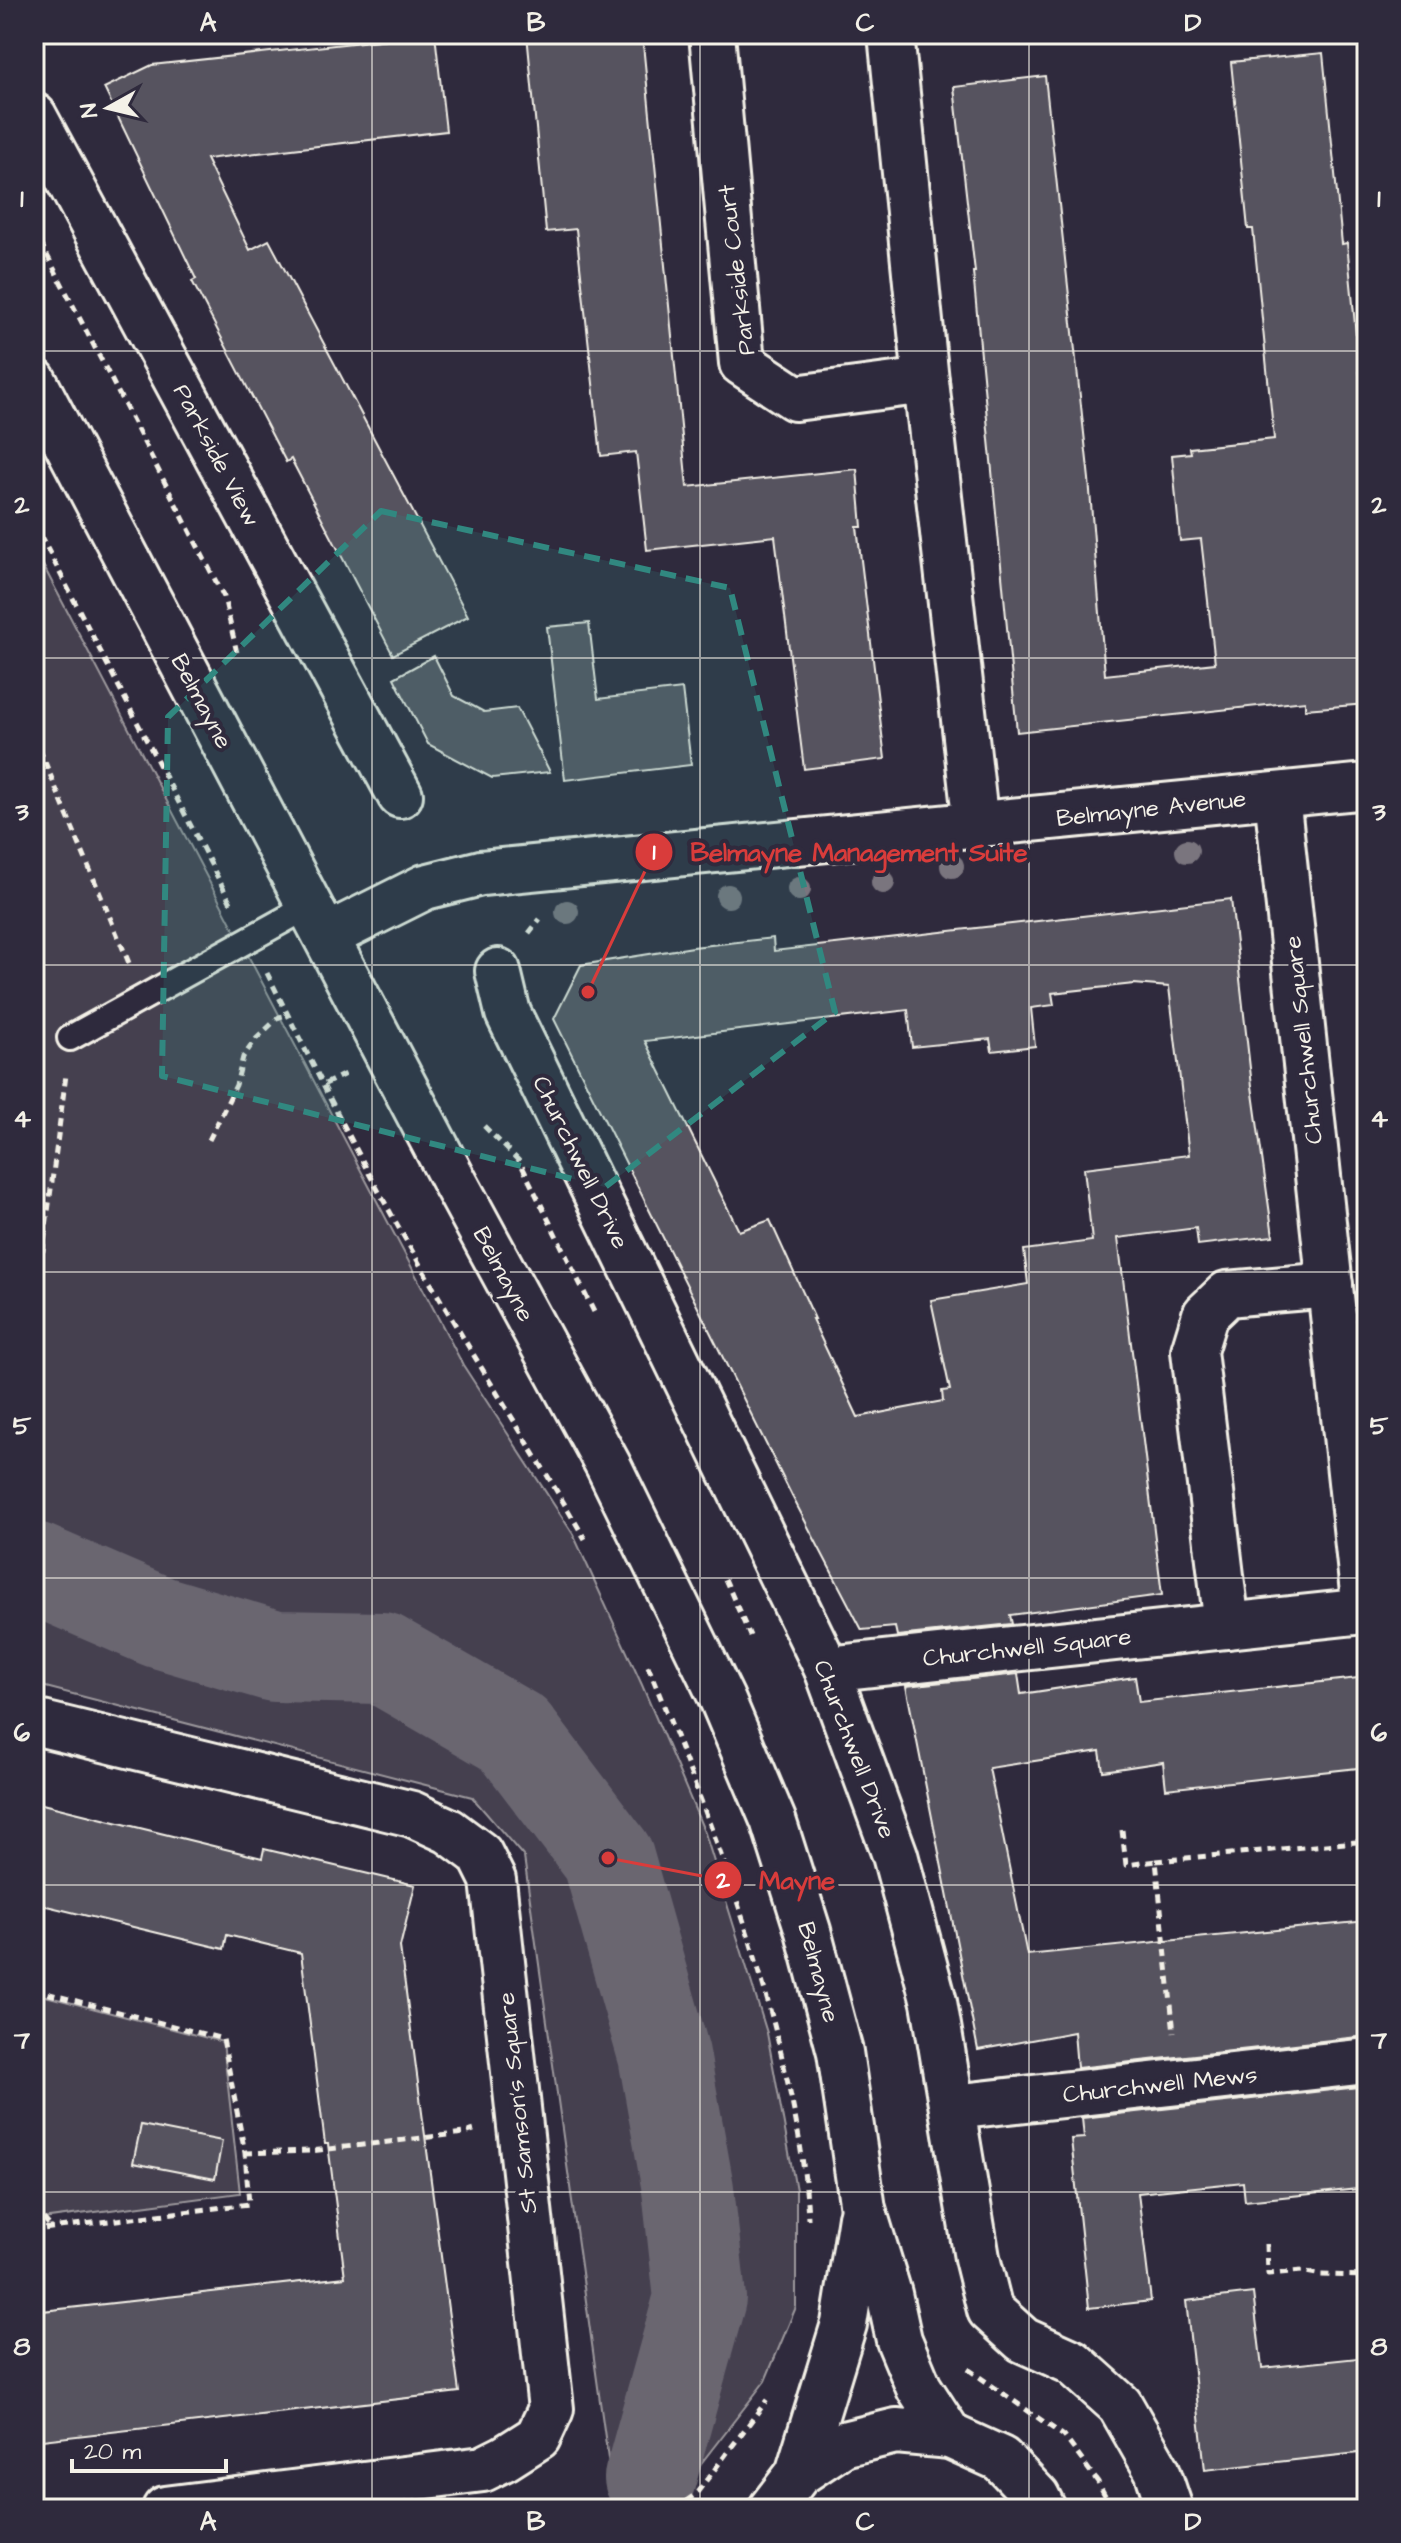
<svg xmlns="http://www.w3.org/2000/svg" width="1401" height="2543" viewBox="0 0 1401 2543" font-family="'Architects Daughter',sans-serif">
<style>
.green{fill:#454050;stroke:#9c989c;stroke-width:2}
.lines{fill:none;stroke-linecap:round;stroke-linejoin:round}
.river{stroke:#6a6670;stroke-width:92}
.building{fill:#56525f;stroke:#f4f1e8;stroke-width:2;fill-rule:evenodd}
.service-casing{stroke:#f4f1e8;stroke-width:30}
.minor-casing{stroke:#f4f1e8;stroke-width:50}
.tertiary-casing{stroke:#f4f1e8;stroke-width:50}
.path{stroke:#f4f1e8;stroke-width:5;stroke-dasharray:8 6;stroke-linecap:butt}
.service{stroke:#2f2a3d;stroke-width:24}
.minor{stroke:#2f2a3d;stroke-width:44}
.tertiary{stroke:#2f2a3d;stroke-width:44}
.tree{fill:#7a757e}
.marked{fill:#318880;fill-opacity:0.2;stroke:#318880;stroke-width:6;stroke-dasharray:16 10;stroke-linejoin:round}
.grid{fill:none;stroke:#f4f1e8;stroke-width:2;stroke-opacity:0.55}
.labels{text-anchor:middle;stroke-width:8;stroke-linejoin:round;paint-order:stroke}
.street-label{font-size:24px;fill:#f4f1e8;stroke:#2f2a3d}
.leader{fill:none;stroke:#d93c3b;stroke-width:3}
.callout-dot{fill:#d93c3b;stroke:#2f2a3d;stroke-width:3}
.mark-label{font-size:24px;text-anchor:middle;font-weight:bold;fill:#fff}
.callout-label{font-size:26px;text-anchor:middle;font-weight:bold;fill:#d93c3b;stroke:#2f2a3d;stroke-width:8;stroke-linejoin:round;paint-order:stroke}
.neatline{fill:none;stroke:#f4f1e8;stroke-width:3}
.grid-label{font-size:26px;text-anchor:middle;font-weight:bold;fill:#f4f1e8}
</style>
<rect width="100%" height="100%" fill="#2f2a3d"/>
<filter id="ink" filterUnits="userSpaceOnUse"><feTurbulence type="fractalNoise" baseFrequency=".0125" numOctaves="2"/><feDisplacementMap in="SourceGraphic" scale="16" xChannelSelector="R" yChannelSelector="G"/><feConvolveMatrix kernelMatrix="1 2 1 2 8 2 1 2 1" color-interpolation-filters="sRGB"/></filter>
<g filter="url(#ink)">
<g class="green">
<polygon points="34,548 463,1365 573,1534 642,1685 705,1833 767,2033 796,2190 796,2307 765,2381 678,2493 649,2509 615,2509 524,1857 472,1797 34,1684"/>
<polygon points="34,1993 223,2042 240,2193 34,2220"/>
</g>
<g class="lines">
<polyline class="river" points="34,1568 159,1622 275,1656 382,1658 514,1734 608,1858 664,2055 688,2189 700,2298 650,2478"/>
</g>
<g class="building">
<polygon points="435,34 446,131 206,159 250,250 269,240 468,616 393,655 291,459 286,462 192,281 196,279 104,88 152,65"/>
<polygon points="527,34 642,34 687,487 857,469 862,527 857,527 885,759 804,769 775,536 647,550 636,452 601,456 576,229 546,232"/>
<polygon points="1323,53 1342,244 1347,243 1367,447 1367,704 1305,709 1305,701 1017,732 973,272 975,272 954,87 1045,76 1089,479 1105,675 1215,663 1201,539 1180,541 1172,455 1191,453 1190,448 1274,439 1253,229 1248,229 1231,62"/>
<polygon points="589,623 598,699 682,689 691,765 565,780 547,627"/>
<polygon points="434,656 454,696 484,712 517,708 550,772 492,778 428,744 394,678"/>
<path d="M1231,899L1252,1086L1273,1236L1198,1245L1196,1228L1118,1238L1162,1595L1010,1615L1012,1624L897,1636L895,1627L862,1630L792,1496L554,1019L581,965L693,947L773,938L774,951ZM1134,984L1169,987L1189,1155L1084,1168L1092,1241L1024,1250L1028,1284L931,1300L950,1390L942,1391L943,1401L858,1417L812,1319H815L770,1220L739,1231L645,1041L908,1010L912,1047L990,1039L992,1051L1035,1046L1031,1008L1054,1005L1052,993Z"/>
<polygon points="1018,1674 1021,1694 1135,1677 1139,1702 1367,1677 1367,1767 1166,1789 1163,1762 1103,1771 1100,1751 989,1768 1027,1955 1367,1921 1367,2036 1077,2068 1074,2032 978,2050 906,1686"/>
<polygon points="34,1802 262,1858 264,1849 415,1885 400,1947 459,2392 34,2441 34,2312 345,2277 328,2144 325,2144 301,1953 227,1935 224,1949 34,1903"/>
<polygon points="1367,2086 1367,2188 1245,2201 1243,2182 1138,2193 1151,2301 1089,2308 1071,2139 1084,2138 1082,2118"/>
<polygon points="141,2125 222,2141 215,2179 133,2163"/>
<polygon points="1253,2293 1262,2368 1367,2357 1367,2452 1205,2470 1186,2301"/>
</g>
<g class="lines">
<g class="service-casing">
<polyline id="service" points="70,1038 311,905"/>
</g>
<g class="minor-casing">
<g id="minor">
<polyline points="712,34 742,363 795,398 926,381"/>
<polyline points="891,34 926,381 976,826"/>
<polyline points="34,116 400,795"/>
<polyline points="498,971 508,1013 827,1669 895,1855 934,2002 977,2258 990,2310 1023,2340 1072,2362 1120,2405 1157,2470 1170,2509"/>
<polyline points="1227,1626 1194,1351 1205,1315 1227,1294 1330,1285"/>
<polyline points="827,1669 1365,1611 1277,796"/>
<polyline points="34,1722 412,1814 449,1831 480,1854 493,1880 551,2409 538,2437 505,2458 483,2469 165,2509"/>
<polyline points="953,2107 1367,2061"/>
</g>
</g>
<g class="tertiary-casing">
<g id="tertiary">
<polyline points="34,381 452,1177 608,1465 722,1699 773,1820 808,1931 840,2052 863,2209 889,2294 899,2340 919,2388 950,2436"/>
<polyline points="327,936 425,887 481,873 1367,786"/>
<polyline points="798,2474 844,2324 861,2217"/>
<polyline points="771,2509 798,2474 843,2444 896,2431 950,2436 1001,2459 1037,2497 1043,2509"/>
</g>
</g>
<g class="path">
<polyline points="34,230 224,597 238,657"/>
<polyline points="34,523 233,907"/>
<polyline points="34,736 129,963"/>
<polyline points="529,933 540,919"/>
<path d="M267,973C312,1063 357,1155 407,1242C464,1343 527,1439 585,1539"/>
<polyline points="325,1084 345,1074"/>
<polyline points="484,1126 520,1162 594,1312"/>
<polyline points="209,1140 236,1085 243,1057 256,1039 279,1017 288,1015"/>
<polyline points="34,1261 42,1257 66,1075"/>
<polyline points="725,1579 750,1636"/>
<path d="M648,1666C702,1800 755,1934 786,2075C797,2122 806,2171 808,2219"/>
<polyline points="1122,1830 1126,1865 1156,1861 1174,2033"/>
<polyline points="1156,1861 1367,1841"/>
<polyline points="34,1990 223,2039 245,2153 249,2204 34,2230"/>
<polyline points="245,2153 311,2151 465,2133 474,2130"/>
<polyline points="34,2208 51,2227"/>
<polyline points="1267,2244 1268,2274 1302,2271 1321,2275 1367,2276"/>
<polyline points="1359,2277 1367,2340"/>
<polyline points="968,2369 1064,2436 1098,2482 1112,2509"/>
<polyline points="675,2509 696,2494 767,2400"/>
</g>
<use href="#service" class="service"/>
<use href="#minor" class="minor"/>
<use href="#tertiary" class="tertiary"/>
</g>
<g class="tree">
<circle cx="1187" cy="851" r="12"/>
<circle cx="952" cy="866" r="12"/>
<circle cx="883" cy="882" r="12"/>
<circle cx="799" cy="889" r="12"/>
<circle cx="728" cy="896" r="12"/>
<circle cx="567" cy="912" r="12"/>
</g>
</g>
<path class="marked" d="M381,511L730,588L835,1012L605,1187L162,1076L168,717Z"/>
<path class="grid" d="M372,34V2509M700,34V2509M1029,34V2509M34,351H1367M34,658H1367M34,965H1367M34,1272H1367M34,1578H1367M34,1885H1367M34,2192H1367"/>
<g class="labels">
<g class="street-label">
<text transform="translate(736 270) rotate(-97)" y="8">Parkside Court</text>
<text transform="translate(217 455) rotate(62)" y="8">Parkside View</text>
<text transform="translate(202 701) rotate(62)" y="8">Belmayne</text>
<text transform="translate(1151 808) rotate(-6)" y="8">Belmayne Avenue</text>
<text transform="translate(1303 1040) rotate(-96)" y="8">Churchwell Square</text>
<text transform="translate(581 1162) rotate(64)" y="8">Churchwell Drive</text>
<text transform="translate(504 1274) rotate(62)" y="8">Belmayne</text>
<text transform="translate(1027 1647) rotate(-6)" y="8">Churchwell Square</text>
<text transform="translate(855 1749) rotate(69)" y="8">Churchwell Drive</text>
<text transform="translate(819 1972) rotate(75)" y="8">Belmayne</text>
<text transform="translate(1160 2084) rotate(-6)" y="8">Churchwell Mews</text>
<text transform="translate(517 2103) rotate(-96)" y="8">St Samson's Square</text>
</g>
</g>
<path class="leader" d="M588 992L654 852M608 1858L723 1880"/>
<g class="callout-dot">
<circle cx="588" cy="992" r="8"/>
<circle cx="608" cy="1858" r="8"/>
<circle cx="654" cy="852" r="20"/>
<circle cx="723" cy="1880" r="20"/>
</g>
<g class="mark-label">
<text x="654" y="860">1</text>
<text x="723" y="1888">2</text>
</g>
<g class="callout-label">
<text x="859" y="861">Belmayne Management Suite</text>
<text x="797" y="1889">Mayne</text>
</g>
<rect width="1401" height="2543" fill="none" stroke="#2f2a3d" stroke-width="88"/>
<g transform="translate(108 108) rotate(262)" stroke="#2f2a3d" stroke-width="6" paint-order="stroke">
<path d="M0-6L14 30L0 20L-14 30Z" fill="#f4f1e8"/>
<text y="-12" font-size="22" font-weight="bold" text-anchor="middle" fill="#f4f1e8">N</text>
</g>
<path d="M72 2459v12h154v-12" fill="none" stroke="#f4f1e8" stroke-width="4"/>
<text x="84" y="2459" font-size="24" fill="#f4f1e8" stroke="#2f2a3d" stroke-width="6" paint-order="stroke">20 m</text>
<rect x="44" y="44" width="1313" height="2455" class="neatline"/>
<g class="grid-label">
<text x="208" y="31">A</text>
<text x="536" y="31">B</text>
<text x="865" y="31">C</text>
<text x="1193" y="31">D</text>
<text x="22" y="207">1</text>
<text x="1379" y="207">1</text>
<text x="22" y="513">2</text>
<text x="1379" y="513">2</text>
<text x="22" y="820">3</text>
<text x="1379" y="820">3</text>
<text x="22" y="1127">4</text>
<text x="1379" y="1127">4</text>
<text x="22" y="1434">5</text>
<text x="1379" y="1434">5</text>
<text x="22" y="1741">6</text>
<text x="1379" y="1741">6</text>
<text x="22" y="2048">7</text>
<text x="1379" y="2048">7</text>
<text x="22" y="2355">8</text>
<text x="1379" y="2355">8</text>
<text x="208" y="2530">A</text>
<text x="536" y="2530">B</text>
<text x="865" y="2530">C</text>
<text x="1193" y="2530">D</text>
</g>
</svg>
